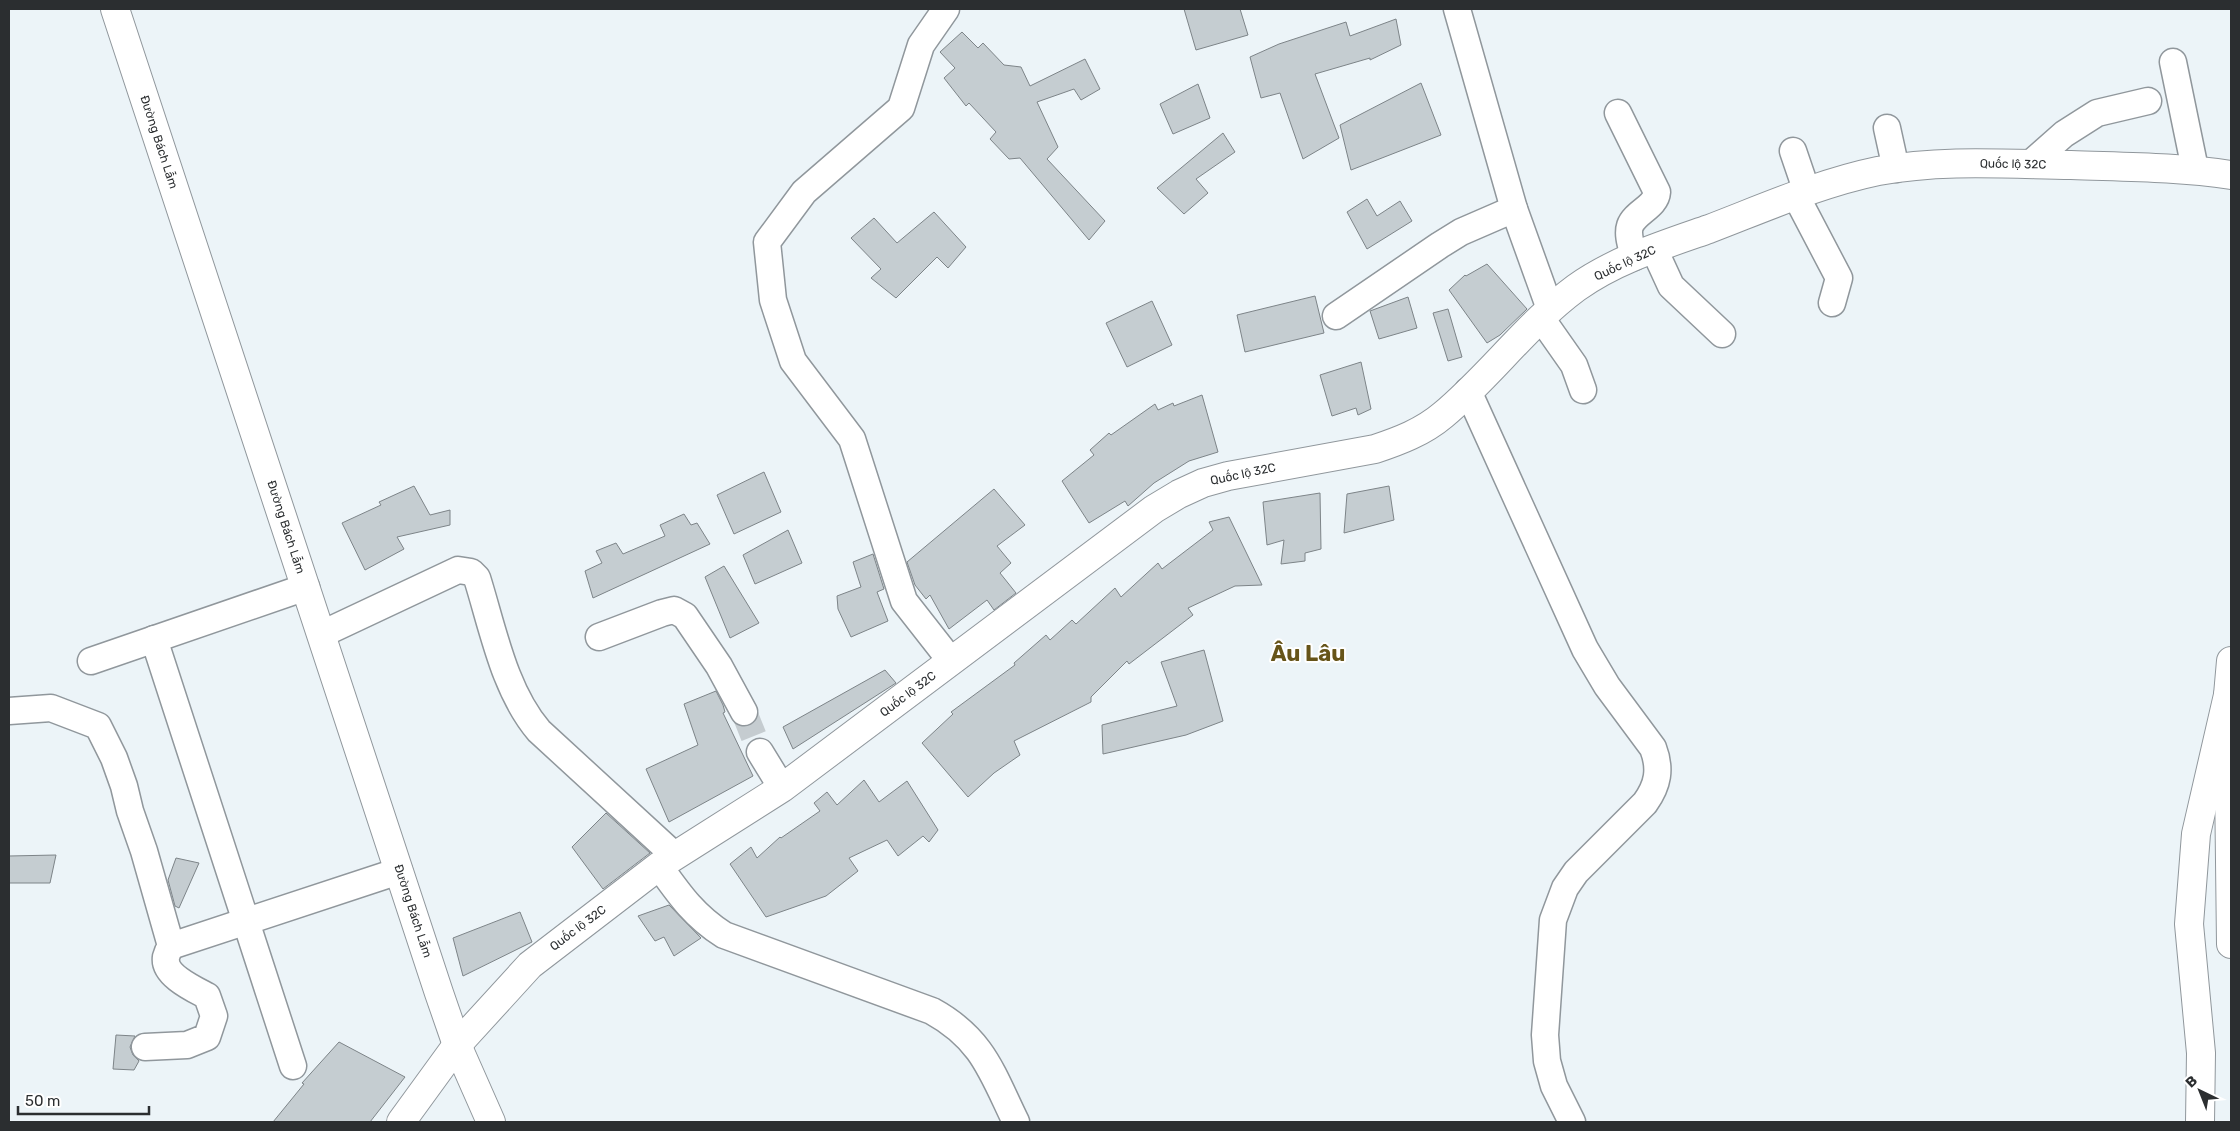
<svg xmlns="http://www.w3.org/2000/svg" width="2240" height="1131" viewBox="0 0 2240 1131" font-family="Rubik,sans-serif">
<style>
.building{fill:#c5cdd1;stroke:#7d8488}
.lines{fill:none;stroke-linecap:round;stroke-linejoin:round}
.minor-tunnel{stroke:#c5ccd0;stroke-width:26;stroke-dasharray:26 13;stroke-linecap:butt}
.minor-casing{stroke:#90979c;stroke-width:29}
.major-casing{stroke:#90979c;stroke-width:30}
.minor{stroke:#fff;stroke-width:26}
.major{stroke:#fff;stroke-width:28}
.labels{text-anchor:middle;stroke-width:4;stroke-linejoin:round;paint-order:stroke}
.street-label{font-size:12px;fill:#2b2e30;stroke:#fff}
.town-label{font-size:22px;font-weight:bold;fill:#665419;stroke:#fff}
</style>
<rect width="100%" height="100%" fill="#ecf4f8"/>
<g class="building">
<polygon points="1184,9 1240,9 1248,35 1196,50"/>
<polygon points="1396,19 1401,45 1370,60 1370,58 1315,74 1339,138 1303,159 1280,93 1261,98 1250,57 1279,44 1346,22 1350,36"/>
<polygon points="962,32 978,48 983,43 1004,65 1021,67 1030,86 1085,59 1100,89 1081,100 1074,89 1037,102 1058,147 1047,159 1105,221 1089,240 1020,158 1009,159 990,139 996,132 969,103 966,106 944,78 955,68 940,52"/>
<polygon points="1421,83 1441,135 1351,170 1340,125"/>
<polygon points="1198,84 1210,118 1173,134 1160,104"/>
<polygon points="1223,133 1235,152 1196,179 1208,193 1184,214 1157,188"/>
<polygon points="1367,199 1377,216 1400,201 1412,221 1367,249 1347,212"/>
<polygon points="934,212 966,247 948,268 937,257 896,298 871,278 881,269 851,238 874,218 897,243"/>
<polygon points="1487,264 1527,309 1500,335 1487,343 1449,290 1465,275 1466,276"/>
<polygon points="1315,296 1324,333 1245,352 1237,315"/>
<polygon points="1408,297 1417,328 1379,339 1370,311"/>
<polygon points="1152,301 1172,345 1127,367 1106,323"/>
<polygon points="1448,309 1462,357 1448,361 1433,313"/>
<polygon points="1361,362 1371,409 1358,415 1356,408 1332,416 1320,375"/>
<polygon points="1202,395 1218,452 1189,461 1154,483 1128,506 1125,501 1089,523 1062,481 1094,455 1090,450 1109,433 1111,435 1155,404 1158,410 1173,403 1174,406"/>
<polygon points="764,472 781,512 734,534 717,495"/>
<polygon points="414,486 430,515 450,510 450,525 397,537 404,549 365,570 342,523 381,505 379,502"/>
<polygon points="1389,486 1394,520 1344,533 1347,494"/>
<polygon points="994,489 1025,525 997,546 1011,563 1000,573 1016,593 994,610 987,600 949,629 930,595 926,599 915,585 907,562"/>
<polygon points="1320,493 1321,549 1305,553 1305,561 1281,564 1284,540 1267,545 1263,502"/>
<polygon points="684,514 691,525 697,523 710,544 593,598 585,571 602,563 596,551 616,543 623,554 665,536 660,525"/>
<polygon points="1229,517 1262,585 1235,586 1188,608 1193,615 1129,664 1127,661 1091,697 1091,702 1014,741 1020,755 994,773 968,797 922,743 953,714 951,712 1015,665 1014,663 1046,635 1050,640 1072,620 1076,624 1115,588 1121,597 1158,563 1162,569 1213,530 1209,522"/>
<polygon points="788,530 802,563 755,584 743,555"/>
<polygon points="873,554 884,589 877,592 888,621 851,637 838,609 837,596 861,587 853,562"/>
<polygon points="724,566 759,623 730,638 705,577"/>
<polygon points="1204,650 1223,721 1186,735 1103,754 1102,725 1177,706 1161,662"/>
<polygon points="885,670 896,683 793,749 783,727"/>
<polygon points="716,691 723,705 725,712 723,713 753,776 669,822 646,769 698,745 684,704"/>
<polygon points="864,780 879,802 907,781 938,830 929,842 923,836 898,856 887,840 849,858 858,871 826,896 766,917 730,864 751,847 757,858 780,837 781,838 820,811 814,803 827,792 837,805"/>
<polygon points="606,813 650,853 603,889 572,847"/>
<polygon points="56,855 50,883 9,883 9,856"/>
<polygon points="176,858 199,863 179,908 175,906 168,880"/>
<polygon points="669,905 701,938 674,956 664,937 655,941 638,916"/>
<polygon points="520,912 532,942 463,976 453,938"/>
<polygon points="116,1035 135,1036 130,1047 133,1055 139,1061 134,1070 113,1069"/>
<polygon points="339,1042 405,1077 370,1122 273,1122 304,1084 302,1083"/>
</g>
<g class="lines">
<polyline class="minor-tunnel" points="744,712 760,752"/>
<g class="minor-casing">
<g id="minor">
<polyline points="946,9 921,45 901,108 804,192 767,242 773,300 793,361 852,439 904,601 951,661"/>
<polyline points="1457,9 1514,209 1550,309"/>
<polyline points="2173,62 2195,169"/>
<path d="M1618,113L1657,192C1656,207 1635,212 1630,226C1627,235 1632,248 1634,257"/>
<polyline points="1887,128 1896,169"/>
<polyline points="1793,151 1807,192"/>
<polyline points="2030,164 2064,134 2097,113 2148,101"/>
<polyline points="1796,196 1839,278 1832,303"/>
<polyline points="1654,249 1671,286 1722,334"/>
<polyline points="1336,316 1440,245 1461,232 1514,209"/>
<polyline points="1541,318 1574,365 1583,390"/>
<path d="M1468,391L1585,649L1607,686L1653,748C1661,769 1658,785 1645,803L1576,872L1565,888L1553,920L1545,1035L1547,1061L1554,1086L1572,1122"/>
<path d="M322,634L458,570L471,572L477,578C493,629 504,690 539,731L674,855"/>
<polyline points="599,637 662,613 674,610 685,616 719,666 744,712"/>
<polyline points="154,639 293,1066"/>
<polyline points="91,661 306,587"/>
<path d="M9,711L51,708L98,726L114,758L124,786L130,811L144,851L171,946C169,949 167,953 166,957C163,975 194,989 207,996L214,1016L207,1037L187,1045L145,1047"/>
<polyline points="760,752 782,788"/>
<path d="M659,866C679,894 694,916 724,935L932,1011C983,1039 992,1073 1016,1122"/>
<polyline points="171,946 399,871"/>
</g>
</g>
<g class="major-casing">
<g id="major">
<polyline points="115,9 439,993 457,1045 491,1122"/>
<polyline points="2231,661 2228,695 2231,944"/>
<path d="M401,1122L457,1045L530,965L659,866L782,788L1154,509L1179,494L1203,483L1228,476L1375,449C1399,441 1423,432 1443,415C1490,376 1526,325 1576,288C1615,260 1663,245 1709,229C1764,208 1820,183 1878,171C1942,159 2007,164 2071,165C2125,167 2178,167 2231,175"/>
<polyline points="2200,1122 2201,1053 2189,924 2196,834 2228,695"/>
</g>
</g>
<use href="#minor" class="minor"/>
<use href="#major" class="major"/>
</g>
<g class="labels">
<g class="street-label">
<text transform="translate(159 142) rotate(72)" y="4">Đường Bách Lẫm</text>
<text transform="translate(2013 164) rotate(1)" y="4">Quốc lộ 32C</text>
<text transform="translate(1625 263) rotate(-25)" y="4">Quốc lộ 32C</text>
<text transform="translate(1243 474) rotate(-12)" y="4">Quốc lộ 32C</text>
<text transform="translate(286 527) rotate(72)" y="4">Đường Bách Lẫm</text>
<text transform="translate(908 694) rotate(-37)" y="4">Quốc lộ 32C</text>
<text transform="translate(413 911) rotate(72)" y="4">Đường Bách Lẫm</text>
<text transform="translate(578 928) rotate(-37)" y="4">Quốc lộ 32C</text>
</g>
<g class="town-label">
<text x="1308" y="661">Âu Lâu</text>
</g>
</g>
<rect width="2240" height="1131" fill="none" stroke="#2b2e30" stroke-width="20"/>
<g transform="translate(2200 1091) rotate(317)" stroke="#ffffff" stroke-width="4" paint-order="stroke">
<path d="M0-4L9 19L0 12L-9 19Z" fill="#2b2e30"/>
<text y="-8" font-size="14" font-weight="bold" text-anchor="middle" fill="#2b2e30">B</text>
</g>
<path d="M18 1106v8h131v-8" fill="none" stroke="#2b2e30" stroke-width="2.5"/>
<text x="25" y="1106" font-size="15" fill="#2b2e30" stroke="#ffffff" stroke-width="4" paint-order="stroke">50 m</text>
</svg>
